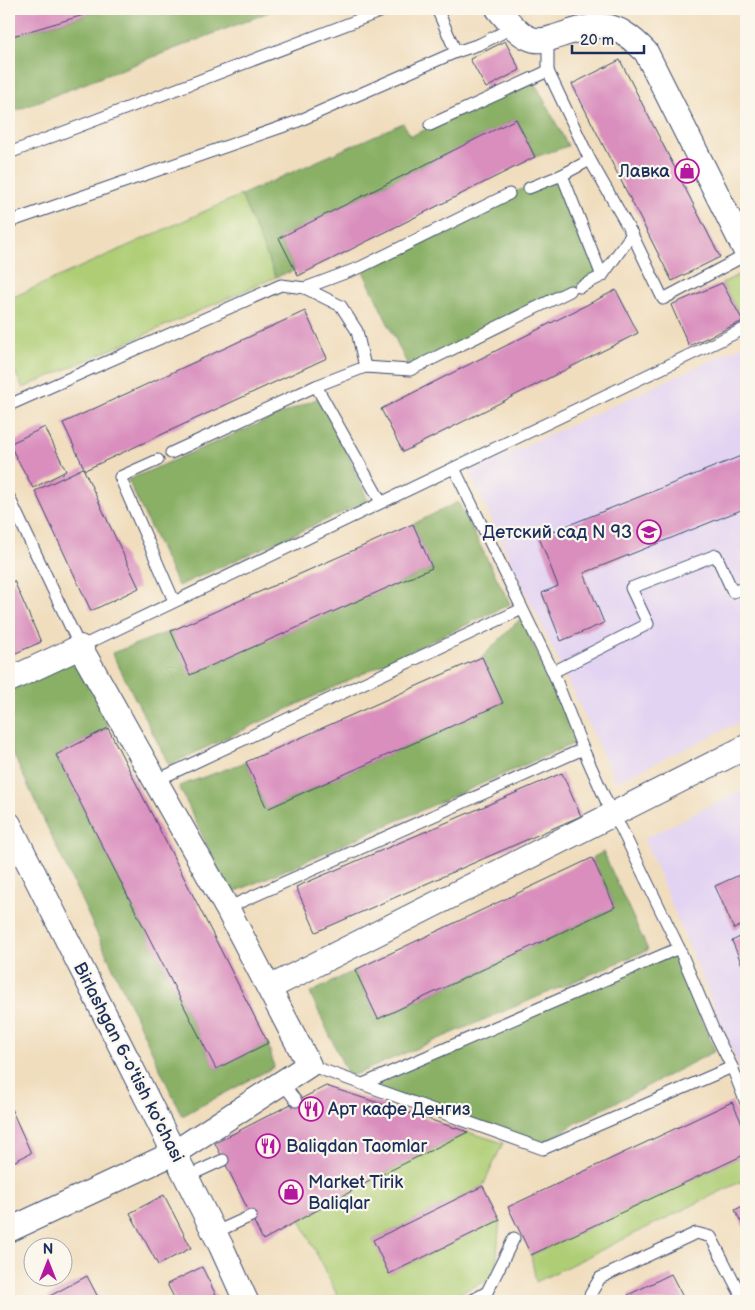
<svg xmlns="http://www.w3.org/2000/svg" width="755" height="1310" viewBox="0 0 755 1310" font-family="'Balsamiq Sans',sans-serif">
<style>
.built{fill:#e3d3f2}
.green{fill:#aecd74;stroke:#647e69}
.forest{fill:#8ab066;stroke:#527062}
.building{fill:#d98ebd}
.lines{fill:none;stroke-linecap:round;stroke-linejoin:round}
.lane-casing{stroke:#3b496c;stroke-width:13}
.street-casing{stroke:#3b496c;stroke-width:26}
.lane{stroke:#fff;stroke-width:11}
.street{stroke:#fff;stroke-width:24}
.labels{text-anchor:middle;stroke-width:4.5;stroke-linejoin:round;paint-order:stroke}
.poi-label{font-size:18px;fill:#1b2f5e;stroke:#fbf7ec;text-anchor:start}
.street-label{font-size:18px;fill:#1b2f5e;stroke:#fbf7ec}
</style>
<rect width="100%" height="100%" fill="#fbf7ec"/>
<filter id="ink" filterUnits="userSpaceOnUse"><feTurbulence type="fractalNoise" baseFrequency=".02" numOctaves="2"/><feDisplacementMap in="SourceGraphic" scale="10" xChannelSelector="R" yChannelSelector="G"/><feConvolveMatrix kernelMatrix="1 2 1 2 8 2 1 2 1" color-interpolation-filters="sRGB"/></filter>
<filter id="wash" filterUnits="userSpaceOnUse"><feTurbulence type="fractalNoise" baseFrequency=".0096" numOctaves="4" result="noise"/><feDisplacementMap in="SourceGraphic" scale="20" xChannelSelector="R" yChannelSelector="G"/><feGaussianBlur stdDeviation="1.12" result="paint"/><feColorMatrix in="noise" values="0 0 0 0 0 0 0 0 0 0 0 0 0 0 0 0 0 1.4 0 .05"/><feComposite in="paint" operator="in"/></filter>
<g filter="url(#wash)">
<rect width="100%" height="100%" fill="#f0ddbd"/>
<g class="built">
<polygon points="746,344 746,719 616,782 469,472"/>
<polygon points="746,787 746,1082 644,839"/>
</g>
<g class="green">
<polygon points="241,195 276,277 23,388 9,360 9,299"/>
<polygon points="746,271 746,320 743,321 722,283"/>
<polygon points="468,1132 503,1143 483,1186 373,1240 390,1273 500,1220 495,1277 442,1301 340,1301 300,1220 377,1177"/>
<polygon points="746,1154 746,1179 536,1282 531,1255"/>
</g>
<g class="forest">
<polygon points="106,9 277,9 9,113 9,37"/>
<polygon points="534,81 568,146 535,157 516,119 279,238 295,270 276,277 241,195 403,123 411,136"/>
<polygon points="562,175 602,276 410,370 361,267 509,194"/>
<polygon points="323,396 368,501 178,586 128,480"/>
<polygon points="458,502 510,604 169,765 112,653 171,631 191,674 432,568 413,524"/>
<polygon points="521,618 577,742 230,894 179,786 246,762 267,809 503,703 482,657"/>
<polygon points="80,647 108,728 56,755 216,1069 268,1043 274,1067 182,1116 9,745 9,683"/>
<polygon points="603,852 648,950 349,1077 310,993 355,970 379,1019 615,907 592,858"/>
<polygon points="675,954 715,1051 576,1123 545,1143 363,1084"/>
</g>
<g id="blocks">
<g class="building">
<polygon points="9,9 104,9 9,37"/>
<polygon points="505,41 520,70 486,88 470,59"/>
<polygon points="620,60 720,257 672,281 572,84"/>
<polygon points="516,119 535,157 298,276 279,238"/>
<polygon points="722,283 743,321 689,346 671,305"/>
<polygon points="616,290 638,333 403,452 381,409"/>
<polygon points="305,311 327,358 85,470 63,423"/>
<polygon points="45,427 66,471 33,488 9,444"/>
<polygon points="746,454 746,508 584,573 604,623 561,641 542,593 558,586 539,537"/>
<polygon points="83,468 139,588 91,611 35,491"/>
<polygon points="413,524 432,568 190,675 171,631"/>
<polygon points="14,581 41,642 9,656 9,583"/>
<polygon points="482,657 503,703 267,809 246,762"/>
<polygon points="108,728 268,1043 216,1069 56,755"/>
<polygon points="562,773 581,816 316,932 296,887"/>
<polygon points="592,858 615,907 378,1019 355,970"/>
<polygon points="746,872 746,931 744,924 734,929 715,886"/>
<polygon points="746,934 746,974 732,941"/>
<polygon points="326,1086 468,1132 377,1177 263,1240 215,1143"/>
<polygon points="732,1102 746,1132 746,1154 531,1255 508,1207"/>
<polygon points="9,1104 31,1153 9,1164"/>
<polygon points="483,1186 500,1220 389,1274 373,1240"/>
<polygon points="164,1195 191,1248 158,1265 130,1213"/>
<polygon points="746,1204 746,1232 735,1210"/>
<polygon points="202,1267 219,1301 176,1301 167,1284"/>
<polygon points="671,1274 685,1301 631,1301 628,1295"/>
<polygon points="87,1276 100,1301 50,1301 48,1297"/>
</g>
</g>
</g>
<g filter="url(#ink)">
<use href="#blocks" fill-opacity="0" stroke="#3b496c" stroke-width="1"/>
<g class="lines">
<g class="lane-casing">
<g id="lane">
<polyline points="437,9 456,52"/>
<polyline points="548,39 548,71 590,160 632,234 663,299 746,255"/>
<polyline points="430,125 548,71"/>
<polyline points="9,153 387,9"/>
<polyline points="562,175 590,160"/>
<polyline points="529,188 562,175 602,276"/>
<polyline points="9,222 296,122 456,52 480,44 514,27"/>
<polyline points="580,287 602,276 632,234"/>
<polyline points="365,367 357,331 341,306 305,288 361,267 509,194"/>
<polyline points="316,386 365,367 410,370 570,291"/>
<polyline points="9,405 281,285 305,288"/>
<polyline points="171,453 316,386 381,502"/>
<polyline points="158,460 120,477 174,601"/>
<polyline points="454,468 553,672 583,749 612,814 621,828 679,948 714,1031 732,1067 746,1103"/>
<polyline points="9,497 80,647 746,328"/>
<polyline points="553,672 648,624 631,588 716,555 733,592 746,587"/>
<polyline points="155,781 522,609"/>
<polyline points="227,908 583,749"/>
<polyline points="309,1065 543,1149 732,1067"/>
<polyline points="282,1082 296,1101"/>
<polyline points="363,1084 679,948"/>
<polyline points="186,1177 223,1160"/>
<polyline points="214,1233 251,1216"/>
<polyline points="471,1301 487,1292 514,1238"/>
<polyline points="593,1301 590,1295 600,1278 696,1233 711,1237 744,1301"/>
</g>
</g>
<g class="street-casing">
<g id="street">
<path d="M498,9C507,19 516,33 529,38C537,42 547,40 555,37C598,23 612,17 646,52L746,252"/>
<polyline points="9,680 80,647 227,908 309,1065 174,1153 9,1230"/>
<polyline points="9,824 221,1246 246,1301"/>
<polyline points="269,988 746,747"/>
</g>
</g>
<use href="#lane" class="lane"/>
<use href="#street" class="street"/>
</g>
</g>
<defs>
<g id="shop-ring" transform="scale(1.25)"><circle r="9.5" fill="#fbf7ec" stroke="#b5179e" stroke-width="1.5"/><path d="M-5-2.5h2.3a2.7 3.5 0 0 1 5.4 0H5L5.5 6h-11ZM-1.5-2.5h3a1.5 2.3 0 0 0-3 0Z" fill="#b5179e"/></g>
<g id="school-ring" transform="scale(1.25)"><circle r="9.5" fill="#fbf7ec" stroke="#b5179e" stroke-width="1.5"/><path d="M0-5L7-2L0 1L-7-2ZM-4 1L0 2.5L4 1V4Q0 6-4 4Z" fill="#b5179e"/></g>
<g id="restaurant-ring" transform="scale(1.25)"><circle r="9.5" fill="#fbf7ec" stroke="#b5179e" stroke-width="1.5"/><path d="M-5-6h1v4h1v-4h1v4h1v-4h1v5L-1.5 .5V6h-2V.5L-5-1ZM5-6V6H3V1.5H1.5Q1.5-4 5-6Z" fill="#b5179e"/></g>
</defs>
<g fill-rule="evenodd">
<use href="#shop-ring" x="687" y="171"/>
<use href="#school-ring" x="649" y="532"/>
<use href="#restaurant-ring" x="311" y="1109"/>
<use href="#restaurant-ring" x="268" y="1146"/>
<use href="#shop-ring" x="291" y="1192"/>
</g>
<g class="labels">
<g class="poi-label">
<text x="670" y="177" text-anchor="end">Лавка</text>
<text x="632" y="538" text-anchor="end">Детский сад N 93</text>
<text x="328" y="1115">Арт кафе Денгиз</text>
<text x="286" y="1152">Baliqdan Taomlar</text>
<text x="308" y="1188">Market Tirik<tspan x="308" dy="21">Baliqlar</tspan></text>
</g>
<g class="street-label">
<text transform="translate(129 1062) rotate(63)" y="6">Birlashgan 6-o'tish ko'chasi</text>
</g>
</g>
<rect width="755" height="1310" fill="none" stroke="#fbf7ec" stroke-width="30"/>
<g transform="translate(48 1262)"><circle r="24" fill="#fbf7ec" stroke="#a1a7b3"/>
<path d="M0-4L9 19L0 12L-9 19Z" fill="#b5179e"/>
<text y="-8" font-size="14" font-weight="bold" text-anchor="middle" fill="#1b2f5e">N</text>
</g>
<path d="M572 45v8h72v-8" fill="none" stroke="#1b2f5e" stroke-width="2.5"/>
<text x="580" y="45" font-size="15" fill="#1b2f5e" stroke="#fbf7ec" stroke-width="4" paint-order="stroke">20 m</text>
</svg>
